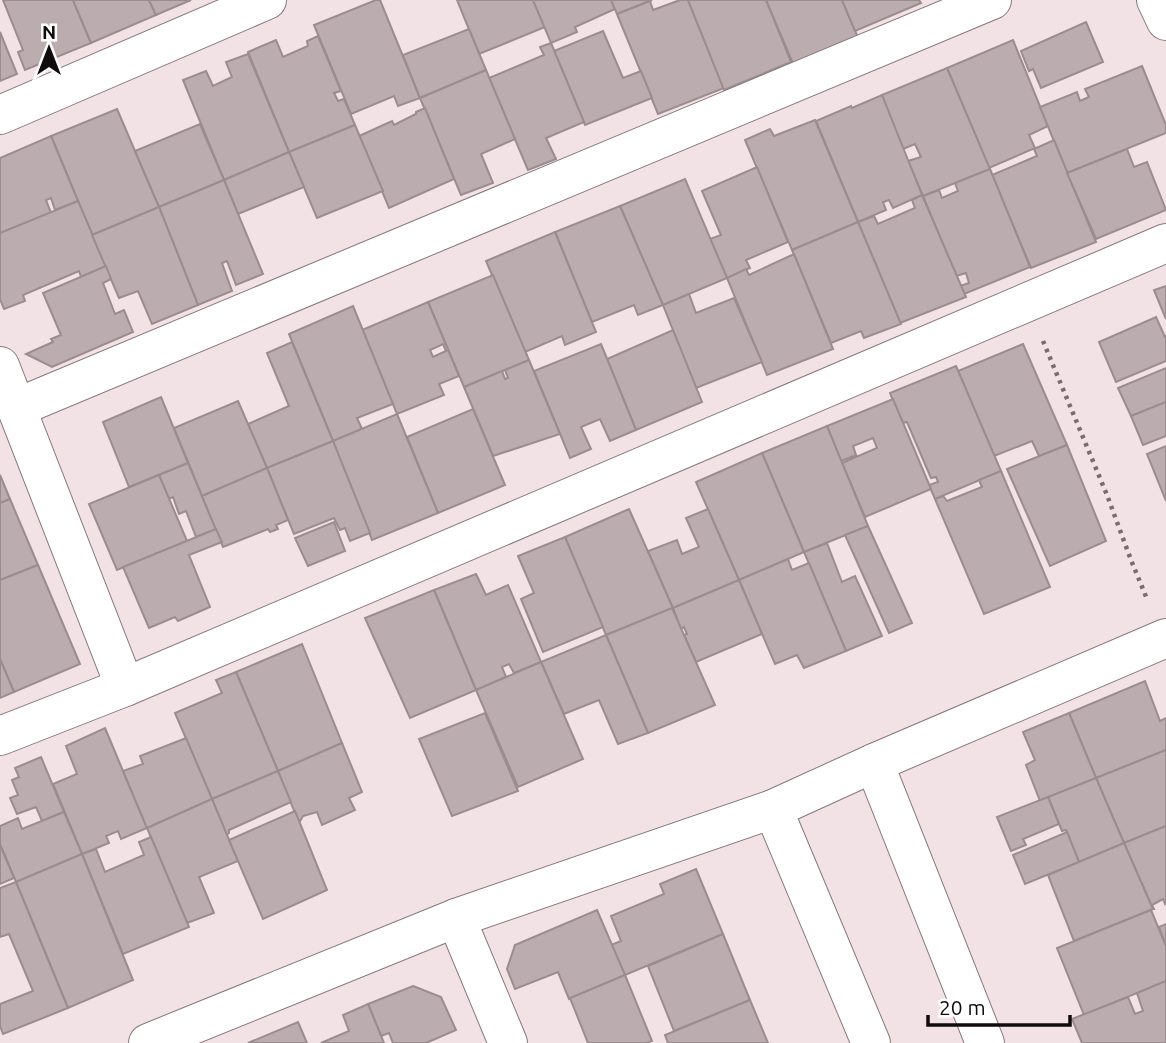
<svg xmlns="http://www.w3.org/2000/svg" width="1166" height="1043" viewBox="0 0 1166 1043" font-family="Ubuntu,sans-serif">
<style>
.building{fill:#bbacaf;stroke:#9b8c8f;stroke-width:2;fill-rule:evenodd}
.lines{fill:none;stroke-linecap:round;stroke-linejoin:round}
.street-casing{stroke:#86787b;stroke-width:40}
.secondary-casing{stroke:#86787b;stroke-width:40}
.path{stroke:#776c6f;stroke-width:4.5;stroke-dasharray:3.5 5;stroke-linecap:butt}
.street{stroke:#fff;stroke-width:38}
.secondary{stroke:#fff;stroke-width:38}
</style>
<rect width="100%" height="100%" fill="#f2e1e5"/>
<g class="building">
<polygon points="3,0 73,0 91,43 25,70 18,52 23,50"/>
<polygon points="73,0 149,0 156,15 91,43"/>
<polygon points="149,0 191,0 156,15"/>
<polygon points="376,0 380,0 420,98 398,106 394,96 351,114 314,25"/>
<polygon points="457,0 533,0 545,27 479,54"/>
<polygon points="533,0 611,0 615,9 575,27 577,32 551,43"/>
<polygon points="611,0 652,0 617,14"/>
<polygon points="680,0 688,0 724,88 658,114 617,14 650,1 653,10"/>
<polygon points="688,0 766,0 791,62 724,90"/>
<polygon points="766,0 842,0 859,40 794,66"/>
<polygon points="842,0 919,0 921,3 855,31"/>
<polygon points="1086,22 1103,62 1041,88 1033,69 1029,71 1021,51"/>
<polygon points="469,29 486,70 420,98 403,55"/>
<polygon points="603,31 623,78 641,71 652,98 585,125 554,51"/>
<polygon points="0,32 17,74 0,81"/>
<polygon points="318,36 341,91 334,93 338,101 344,99 355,125 289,152 248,52 276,40 283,57 308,46 307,41"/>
<polygon points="1013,40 1048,126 1029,135 1035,148 989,168 947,68"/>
<polygon points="551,43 584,122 546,138 556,159 528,170 489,78 544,55 540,47"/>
<polygon points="248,54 289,152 224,180 183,80 206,71 213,86 232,77 226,62"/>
<polygon points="1142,66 1166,125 1166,133 1067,173 1040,107 1077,92 1080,101 1089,97 1085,89"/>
<polygon points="947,68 990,169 923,196 908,161 921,157 915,144 903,149 882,95"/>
<polygon points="486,70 515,139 481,154 493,183 461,195 420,98"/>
<polygon points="882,95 922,195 893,208 889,200 883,202 886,210 858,222 816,121 851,106 852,108"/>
<polygon points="425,108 454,179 389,208 359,136 392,121 394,125 416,114 416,112"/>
<polygon points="117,109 159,207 92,235 51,136"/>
<polygon points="815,120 858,222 792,250 745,140 770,129 774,136"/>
<polygon points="200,124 224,180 159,207 135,151"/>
<polygon points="355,125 383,191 317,218 289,152"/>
<polygon points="51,136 78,201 55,210 51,198 46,200 51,213 0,233 0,158"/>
<polygon points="1054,140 1096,242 1031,268 992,175 1037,156 1034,149"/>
<polygon points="1127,149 1134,167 1147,162 1166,210 1096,239 1067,173"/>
<polygon points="289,152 304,187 238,214 224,180"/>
<polygon points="757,167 788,242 746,260 750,268 727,278 710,239 721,235 702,191"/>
<polygon points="990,169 1030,267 964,294 960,286 969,283 966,273 956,276 923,196 939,190 942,198 958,191 955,183"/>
<polygon points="685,179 727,278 663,305 620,206"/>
<polygon points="224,180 263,274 236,285 227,261 222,263 232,291 198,305 159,207"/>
<polygon points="922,195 966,297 900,323 858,222 874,216 878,224 915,208 912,200"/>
<polygon points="78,201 106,266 81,277 79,271 23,295 25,301 4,309 0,299 0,233"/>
<polygon points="620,206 663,305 638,315 634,305 592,322 555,232"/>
<polygon points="159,207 198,305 152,324 138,291 119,298 92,235"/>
<polygon points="858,222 901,324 864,338 861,331 831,343 792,250"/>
<polygon points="555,232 596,332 565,345 562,336 525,352 486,261"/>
<polygon points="794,254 833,349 767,375 727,278 746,269 749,275"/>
<polygon points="106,266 111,279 103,283 115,314 124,310 133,332 52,367 26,354 53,342 51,339 61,335 43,293"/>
<polygon points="493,275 529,360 464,387 428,302"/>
<polygon points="1166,286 1166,319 1154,290"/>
<polygon points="689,294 696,313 734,298 762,362 696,388 663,305"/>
<path d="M428,302L459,376L439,384L444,395L397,414L362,330ZM443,344L446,351L433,357L430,350Z"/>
<polygon points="353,306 393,404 357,418 362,429 333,441 289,334"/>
<polygon points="1156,317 1165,337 1166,336 1166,361 1116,382 1099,342"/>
<polygon points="673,330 702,402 636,430 607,359"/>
<polygon points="292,342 333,441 267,468 248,424 289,406 267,353"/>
<polygon points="601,344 636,430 610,441 600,419 581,427 591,449 570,458 534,371"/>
<polygon points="1023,344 1067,445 1039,456 1032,441 994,456 958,371"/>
<polygon points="529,360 560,434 493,456 464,387 502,371 505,379 508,378 505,370"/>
<polygon points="956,366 1001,471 935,499 929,485 938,482 936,477 931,478 907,422 902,423 890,393"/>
<polygon points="1166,368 1166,402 1131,416 1118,388"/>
<polygon points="161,397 188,463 129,487 103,422"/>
<polygon points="893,399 931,489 865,517 842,463 877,448 873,438 853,446 856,455 841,461 827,426"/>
<polygon points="238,401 267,468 202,496 174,428"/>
<polygon points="1166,402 1166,436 1143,445 1131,416"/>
<polygon points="473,409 505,485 438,513 407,437"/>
<polygon points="397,414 438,513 372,540 333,441"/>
<polygon points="827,426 868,526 804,552 762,453"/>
<polygon points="333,441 370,533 350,541 345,528 340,530 334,518 294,534 267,468"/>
<polygon points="1067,445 1106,541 1050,566 1007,469"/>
<polygon points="1166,446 1166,501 1147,454"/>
<polygon points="762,453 804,552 739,580 696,482"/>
<polygon points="188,463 216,529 196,537 186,511 179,514 173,497 168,499 159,475"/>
<polygon points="267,468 288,520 276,525 278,529 270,532 268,529 223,547 202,496"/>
<polygon points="1001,471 1050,587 984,614 935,499 943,496 947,501 982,487 979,480"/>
<polygon points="0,475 10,499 0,503"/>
<polygon points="159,475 187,541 117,570 89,504"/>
<polygon points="10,499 38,565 0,580 0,503"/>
<polygon points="629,509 673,608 606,635 565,537"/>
<polygon points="708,509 739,580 673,608 648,551 677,540 682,554 699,547 686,518"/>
<polygon points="334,522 345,551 308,566 295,538"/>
<polygon points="868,526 912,623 889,633 845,535"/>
<polygon points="216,529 222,542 189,555 210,607 178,621 175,617 149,628 123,567"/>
<polygon points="565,537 603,627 543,652 521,599 534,593 518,556"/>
<polygon points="827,543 842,582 855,576 882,636 846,651 804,552"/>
<polygon points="788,559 792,570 809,563 846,651 804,668 797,655 775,664 739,580"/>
<polygon points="38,565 80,664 14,692 0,659 0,580"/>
<polygon points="476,574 486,595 508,585 541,662 514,673 509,664 502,667 506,677 476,690 434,590"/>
<polygon points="739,580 762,634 696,662 684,635 687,634 684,627 681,629 673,608"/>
<polygon points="434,590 476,690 410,718 365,618"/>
<polygon points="672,608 715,705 648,733 606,635"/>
<polygon points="606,635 648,733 618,744 599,700 564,714 541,662"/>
<polygon points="302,644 342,743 278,771 236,672"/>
<polygon points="0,659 14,692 0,698"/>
<polygon points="541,662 583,759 518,787 476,690"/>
<polygon points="236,672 278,771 212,799 175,713 222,693 216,680"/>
<polygon points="1145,681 1160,721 1166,718 1166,750 1096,778 1069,713"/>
<polygon points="485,713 518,791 452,816 419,739"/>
<polygon points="1069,713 1096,778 1040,801 1026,765 1035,760 1023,732"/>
<polygon points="105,728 147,828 121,839 118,831 106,836 109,843 82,854 53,784 77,774 66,746"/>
<polygon points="186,738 212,799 147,828 123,771 143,764 140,756"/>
<polygon points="342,743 362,792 349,798 355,810 322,825 317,812 303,816 299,823 278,771"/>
<polygon points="1166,750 1166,826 1124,843 1096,778"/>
<polygon points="41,757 64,812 42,821 36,807 17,814 10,798 18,795 12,780 19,777 15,768"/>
<polygon points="278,771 291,802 229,830 229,833 226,835 212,799"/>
<polygon points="1096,778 1124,843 1079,862 1067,832 1066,830 1062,831 1048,797"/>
<polygon points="1048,797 1059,824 1023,839 1026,845 1011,851 997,817"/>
<polygon points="212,799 238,861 199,877 214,913 187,923 147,828"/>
<polygon points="295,811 327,890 263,919 229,840"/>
<polygon points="64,812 82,854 16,882 0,844 0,826 18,818 22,829"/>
<polygon points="1166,826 1166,903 1165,904 1163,899 1152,905 1154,909 1153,909 1124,843"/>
<polygon points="1067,832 1079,862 1025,884 1013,855"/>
<polygon points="151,837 189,927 123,954 82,854 96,849 105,872 144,855 139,842"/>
<polygon points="1124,843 1153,909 1074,941 1048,875"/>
<polygon points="0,845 14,878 0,884"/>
<polygon points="82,854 133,980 68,1008 16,882"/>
<polygon points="696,869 723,934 625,975 611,945 621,941 611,916 664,894 660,884"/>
<polygon points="16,882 68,1008 3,1034 0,1026 0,1004 33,991 9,934 0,937 0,888"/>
<polygon points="597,910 625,975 569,999 558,972 515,989 507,969 515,945"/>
<polygon points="1151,910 1166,946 1166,981 1084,1015 1057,948"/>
<polygon points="1166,924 1166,943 1165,943 1159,927"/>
<polygon points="723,934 750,1000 674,1031 648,966"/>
<polygon points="625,975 652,1041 646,1043 588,1043 570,998"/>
<polygon points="1166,981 1166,1043 1082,1043 1072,1019 1128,997 1135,1014 1143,1011 1137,993"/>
<polygon points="413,986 441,997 456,1030 426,1043 393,1043 389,1033 381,1036 368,1004"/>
<polygon points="750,1000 768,1043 668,1043 665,1035"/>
<polygon points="368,1004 384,1043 321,1043 349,1031 343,1015"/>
<polygon points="298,1022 307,1043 248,1043"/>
</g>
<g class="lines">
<g class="street-casing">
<g id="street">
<polyline points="1156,0 1166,21"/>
<polyline points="0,115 267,0"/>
<polyline points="0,366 125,687"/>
<polyline points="16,408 992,0"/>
<polyline points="0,736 125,687 1166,243"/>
<polyline points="456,918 508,1043"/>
</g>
</g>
<g class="secondary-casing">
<g id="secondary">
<polyline points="874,763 985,1043"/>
<polyline points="773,809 871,1043"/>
<polyline points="148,1043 456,918 773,809 874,763 1166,638"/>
</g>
</g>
<polyline class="path" points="1043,341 1107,495 1131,560 1147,599"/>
<use href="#street" class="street"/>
<use href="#secondary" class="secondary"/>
</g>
<g transform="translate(49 49)" stroke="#ffffff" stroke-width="5" paint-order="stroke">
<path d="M0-5L12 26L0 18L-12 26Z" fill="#100b0c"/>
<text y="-10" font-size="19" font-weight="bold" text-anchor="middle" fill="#100b0c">N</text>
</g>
<path d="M928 1015v10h142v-10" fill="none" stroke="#100b0c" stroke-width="3.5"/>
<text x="939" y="1015" font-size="21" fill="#100b0c" stroke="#ffffff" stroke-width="5" paint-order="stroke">20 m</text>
</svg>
